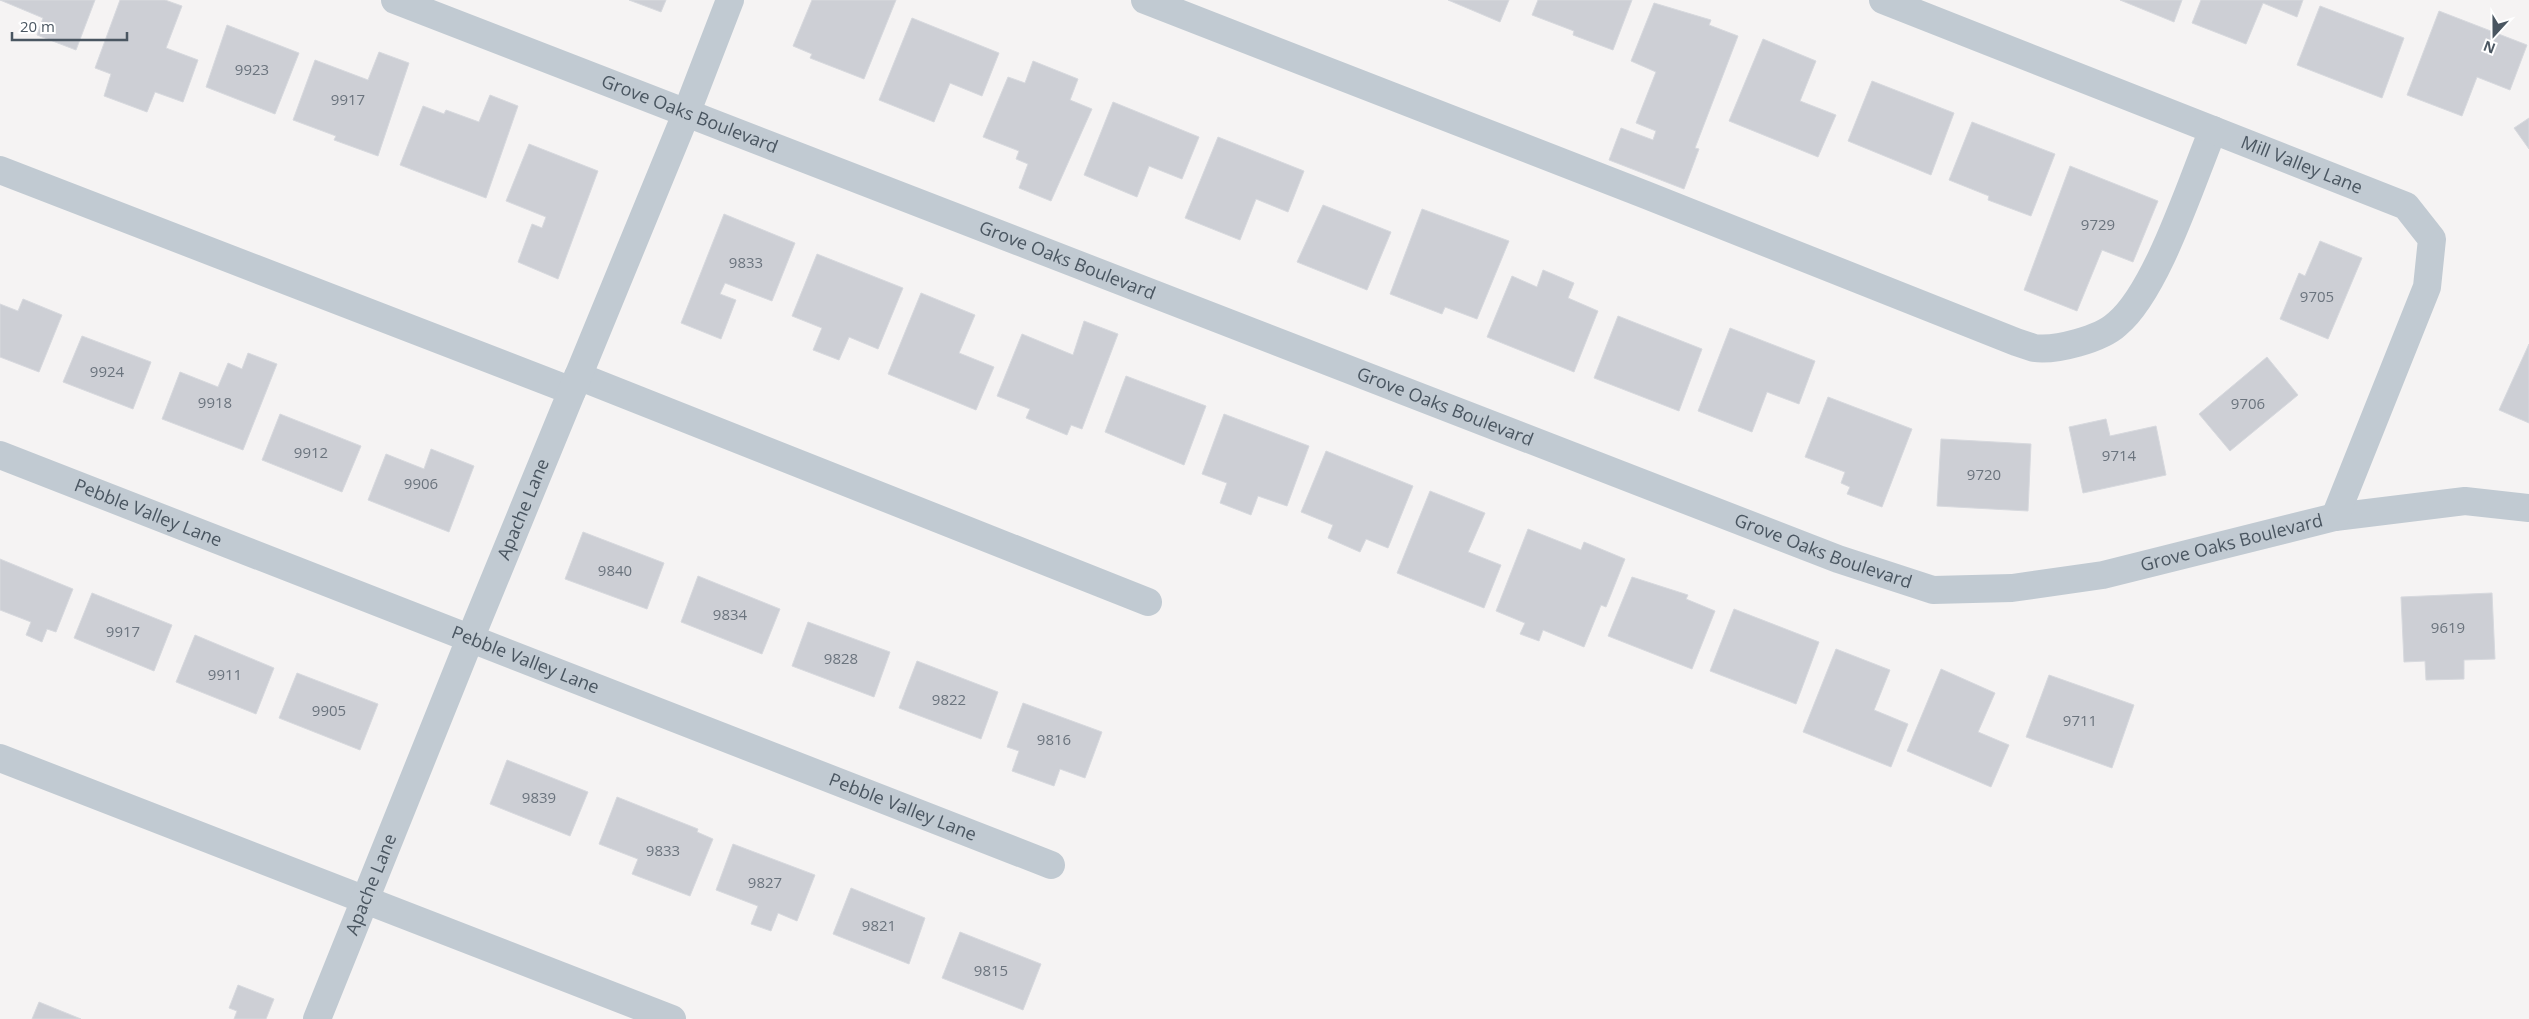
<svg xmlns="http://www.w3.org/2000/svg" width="2529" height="1019" viewBox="0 0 2529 1019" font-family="'Open Sans',sans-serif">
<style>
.building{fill:#cdcfd5;stroke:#d7d9de}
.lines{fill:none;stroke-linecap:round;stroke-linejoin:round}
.minor{stroke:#c1cad2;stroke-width:28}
.labels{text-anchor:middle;stroke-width:4;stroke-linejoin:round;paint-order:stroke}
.number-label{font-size:15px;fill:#6b747e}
.street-label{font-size:18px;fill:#4a5661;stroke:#fff}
</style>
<rect width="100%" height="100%" fill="#f5f3f3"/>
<g class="building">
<polygon points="0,0 95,0 76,50 37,35 43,18"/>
<polygon points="120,0 165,0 182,6 166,48 198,60 183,102 155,92 147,112 104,96 111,74 95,68"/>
<polygon points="629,0 666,0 661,12"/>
<polygon points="812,0 896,0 864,79 810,58 812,54 793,46"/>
<polygon points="1448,0 1509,0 1500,22"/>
<polygon points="1538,0 1632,0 1613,50 1573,35 1574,31 1532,15"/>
<polygon points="2120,0 2182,0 2174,22"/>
<polygon points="2201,0 2303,0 2297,17 2263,3 2246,44 2192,23"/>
<polygon points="1654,3 1711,20 1709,25 1738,36 1695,148 1699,149 1684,189 1609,160 1621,128 1653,140 1656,131 1636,123 1656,72 1631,61"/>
<polygon points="2320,6 2404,38 2382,98 2297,65"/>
<polygon points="2439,11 2527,45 2510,90 2477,77 2462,116 2407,95"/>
<polygon points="912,18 999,53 982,96 950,83 934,122 879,100"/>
<polygon points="227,25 299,53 275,114 206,87"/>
<polygon points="1763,39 1816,61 1800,101 1836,115 1818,157 1729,121"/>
<polygon points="379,52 409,63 378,156 334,140 336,136 293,120 315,60 368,80"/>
<polygon points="1033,61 1078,79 1070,100 1092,109 1051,201 1019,188 1028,164 1016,159 1019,151 983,137 1008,77 1025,83"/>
<polygon points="1872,81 1954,113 1931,175 1848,141"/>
<polygon points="490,95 518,106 486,198 400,165 423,106 444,114 446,110 479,122"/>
<polygon points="1113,102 1199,137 1182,179 1149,166 1137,197 1084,175"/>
<polygon points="2529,118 2529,149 2514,128"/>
<polygon points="1972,122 2055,154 2031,216 1988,200 1989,196 1949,180"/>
<polygon points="1218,137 1304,171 1288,212 1256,199 1240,240 1185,218"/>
<polygon points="529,144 598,171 558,279 518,262 532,224 542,228 546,217 506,201"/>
<polygon points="2070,166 2158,201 2133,262 2102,250 2077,311 2024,290"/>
<polygon points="1323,205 1391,232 1367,290 1297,262"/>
<polygon points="1422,209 1509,241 1477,319 1445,307 1442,314 1390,294"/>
<polygon points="724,214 795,243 772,301 725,283 720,294 736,300 721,339 681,323"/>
<polygon points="2320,241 2362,258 2328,339 2280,319 2299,273 2305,276"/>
<polygon points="817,254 903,288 878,349 849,337 839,360 813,350 822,328 792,316"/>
<polygon points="1543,270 1574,283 1568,298 1598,311 1574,372 1487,337 1512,276 1537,287"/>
<polygon points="921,293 975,315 959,353 994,367 976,410 888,374"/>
<polygon points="23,299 62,315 39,372 0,357 0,304 18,311"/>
<polygon points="1618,316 1702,349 1679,411 1594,378"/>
<polygon points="1084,321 1118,334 1082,429 1071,425 1067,435 1026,418 1030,409 997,396 1022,334 1073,355"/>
<polygon points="1730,328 1815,361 1799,404 1767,392 1752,432 1698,411"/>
<polygon points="82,336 151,362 133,409 63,382"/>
<polygon points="2529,344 2529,423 2499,410"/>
<polygon points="248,353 277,364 243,450 162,419 180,372 218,387 228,363 242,369"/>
<polygon points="2267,357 2298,395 2230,451 2199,414"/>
<polygon points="1126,376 1206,406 1184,465 1105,432"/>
<polygon points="1828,397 1912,429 1882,507 1847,494 1850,487 1841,483 1845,472 1805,457"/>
<polygon points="280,414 361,446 342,492 262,460"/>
<polygon points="1224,414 1309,446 1287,506 1258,496 1251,515 1220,503 1227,483 1202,474"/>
<polygon points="2106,419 2110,436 2156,426 2166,475 2083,493 2069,427"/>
<polygon points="1941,439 2031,444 2028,511 1937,506"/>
<polygon points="431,449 474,466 449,532 368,500 386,454 424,469"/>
<polygon points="1326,451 1413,486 1388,548 1366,539 1360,552 1328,538 1333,525 1301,512"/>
<polygon points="1430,491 1485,513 1468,552 1501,565 1484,608 1397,573"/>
<polygon points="1528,529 1581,550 1584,542 1625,559 1606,607 1601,605 1584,647 1543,630 1539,641 1520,634 1525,623 1496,611"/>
<polygon points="583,532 664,563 647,609 565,579"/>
<polygon points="0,559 73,589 56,632 47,629 42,642 26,635 31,622 0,610"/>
<polygon points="698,576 780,609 762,654 681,622"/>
<polygon points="1632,577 1688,595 1686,599 1715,611 1692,669 1608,636"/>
<polygon points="92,593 172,625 154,671 74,638"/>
<polygon points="2492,593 2495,659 2464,660 2464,679 2426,680 2425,661 2404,662 2401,597"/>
<polygon points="1734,609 1819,642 1796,704 1710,671"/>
<polygon points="808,622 890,652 874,697 792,666"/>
<polygon points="195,635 274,668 256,714 176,682"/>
<polygon points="1836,649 1890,670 1874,710 1908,724 1891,767 1803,732"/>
<polygon points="917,661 998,692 981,739 899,708"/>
<polygon points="1941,669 1995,693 1978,732 2009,745 1991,787 1907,751"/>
<polygon points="297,673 378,704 360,750 279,718"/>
<polygon points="2049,675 2134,705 2112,768 2026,737"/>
<polygon points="1023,703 1102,732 1085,778 1060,769 1054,786 1012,771 1019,751 1007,747"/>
<polygon points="507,760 588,792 570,836 490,804"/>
<polygon points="617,797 698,829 697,832 713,839 690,896 632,874 638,859 599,844"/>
<polygon points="733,844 815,875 797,921 778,913 771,931 751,924 758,906 716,890"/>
<polygon points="851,888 925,918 909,964 833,934"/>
<polygon points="960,932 1041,964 1023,1010 942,978"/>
<polygon points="238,985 274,999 266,1019 234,1019 237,1011 229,1008"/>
<polygon points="39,1002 81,1019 32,1019"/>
</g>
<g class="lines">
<g class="minor">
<path id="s1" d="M395,0L1838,559L1933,590L2012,588L2103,575L2335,517L2465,501L2529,508"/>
<path d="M1145,0L1646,195L2016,342C2022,344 2028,346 2034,348C2056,351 2101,339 2117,324C2157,291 2192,180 2213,130"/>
<path id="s2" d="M1883,0L2406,206L2432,239L2427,287L2335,517"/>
<polyline points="0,170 572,391"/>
<polyline points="578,376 1148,602"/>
<path id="s3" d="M0,455L1051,865"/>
<polyline points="0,758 672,1019"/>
<path id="s4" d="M317,1019L470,639L686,114L730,0"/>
</g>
</g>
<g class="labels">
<g class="number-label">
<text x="252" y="75">9923</text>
<text x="348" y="105">9917</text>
<text x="2098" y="230">9729</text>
<text x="746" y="268">9833</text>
<text x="2317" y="302">9705</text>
<text x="107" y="377">9924</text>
<text x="215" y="408">9918</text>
<text x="2248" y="409">9706</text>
<text x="311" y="458">9912</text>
<text x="2119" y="461">9714</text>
<text x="1984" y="480">9720</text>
<text x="421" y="489">9906</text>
<text x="615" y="576">9840</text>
<text x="730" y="620">9834</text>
<text x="2448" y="633">9619</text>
<text x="123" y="637">9917</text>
<text x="841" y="664">9828</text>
<text x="225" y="680">9911</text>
<text x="949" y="705">9822</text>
<text x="329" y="716">9905</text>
<text x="2080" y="726">9711</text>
<text x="1054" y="745">9816</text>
<text x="539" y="803">9839</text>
<text x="663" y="856">9833</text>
<text x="765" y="888">9827</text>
<text x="879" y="931">9821</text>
<text x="991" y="976">9815</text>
</g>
<g class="street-label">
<text dy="6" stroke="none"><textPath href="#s1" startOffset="316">Grove Oaks Boulevard</textPath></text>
<text dy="6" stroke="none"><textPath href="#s2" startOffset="450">Mill Valley Lane</textPath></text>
<text dy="6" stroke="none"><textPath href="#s1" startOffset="721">Grove Oaks Boulevard</textPath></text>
<text dy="6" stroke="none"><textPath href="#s1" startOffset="1126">Grove Oaks Boulevard</textPath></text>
<text dy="6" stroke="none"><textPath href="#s4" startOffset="550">Apache Lane</textPath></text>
<text dy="6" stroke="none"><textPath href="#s3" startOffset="159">Pebble Valley Lane</textPath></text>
<text dy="6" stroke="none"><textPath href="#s1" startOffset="1951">Grove Oaks Boulevard</textPath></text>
<text dy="6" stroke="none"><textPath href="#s1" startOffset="1531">Grove Oaks Boulevard</textPath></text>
<text dy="6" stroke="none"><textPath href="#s3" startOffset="564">Pebble Valley Lane</textPath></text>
<text dy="6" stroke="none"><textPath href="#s3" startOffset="969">Pebble Valley Lane</textPath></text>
<text dy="6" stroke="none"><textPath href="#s4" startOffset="145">Apache Lane</textPath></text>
</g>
</g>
<g transform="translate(2494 35) rotate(201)" stroke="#ffffff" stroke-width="4" paint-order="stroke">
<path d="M0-4L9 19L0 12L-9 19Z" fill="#4a5661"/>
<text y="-8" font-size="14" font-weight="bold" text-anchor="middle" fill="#4a5661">N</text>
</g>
<path d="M12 32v8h115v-8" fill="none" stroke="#4a5661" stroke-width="2.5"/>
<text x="20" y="32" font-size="15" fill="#4a5661" stroke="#ffffff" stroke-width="4" paint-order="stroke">20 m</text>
</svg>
